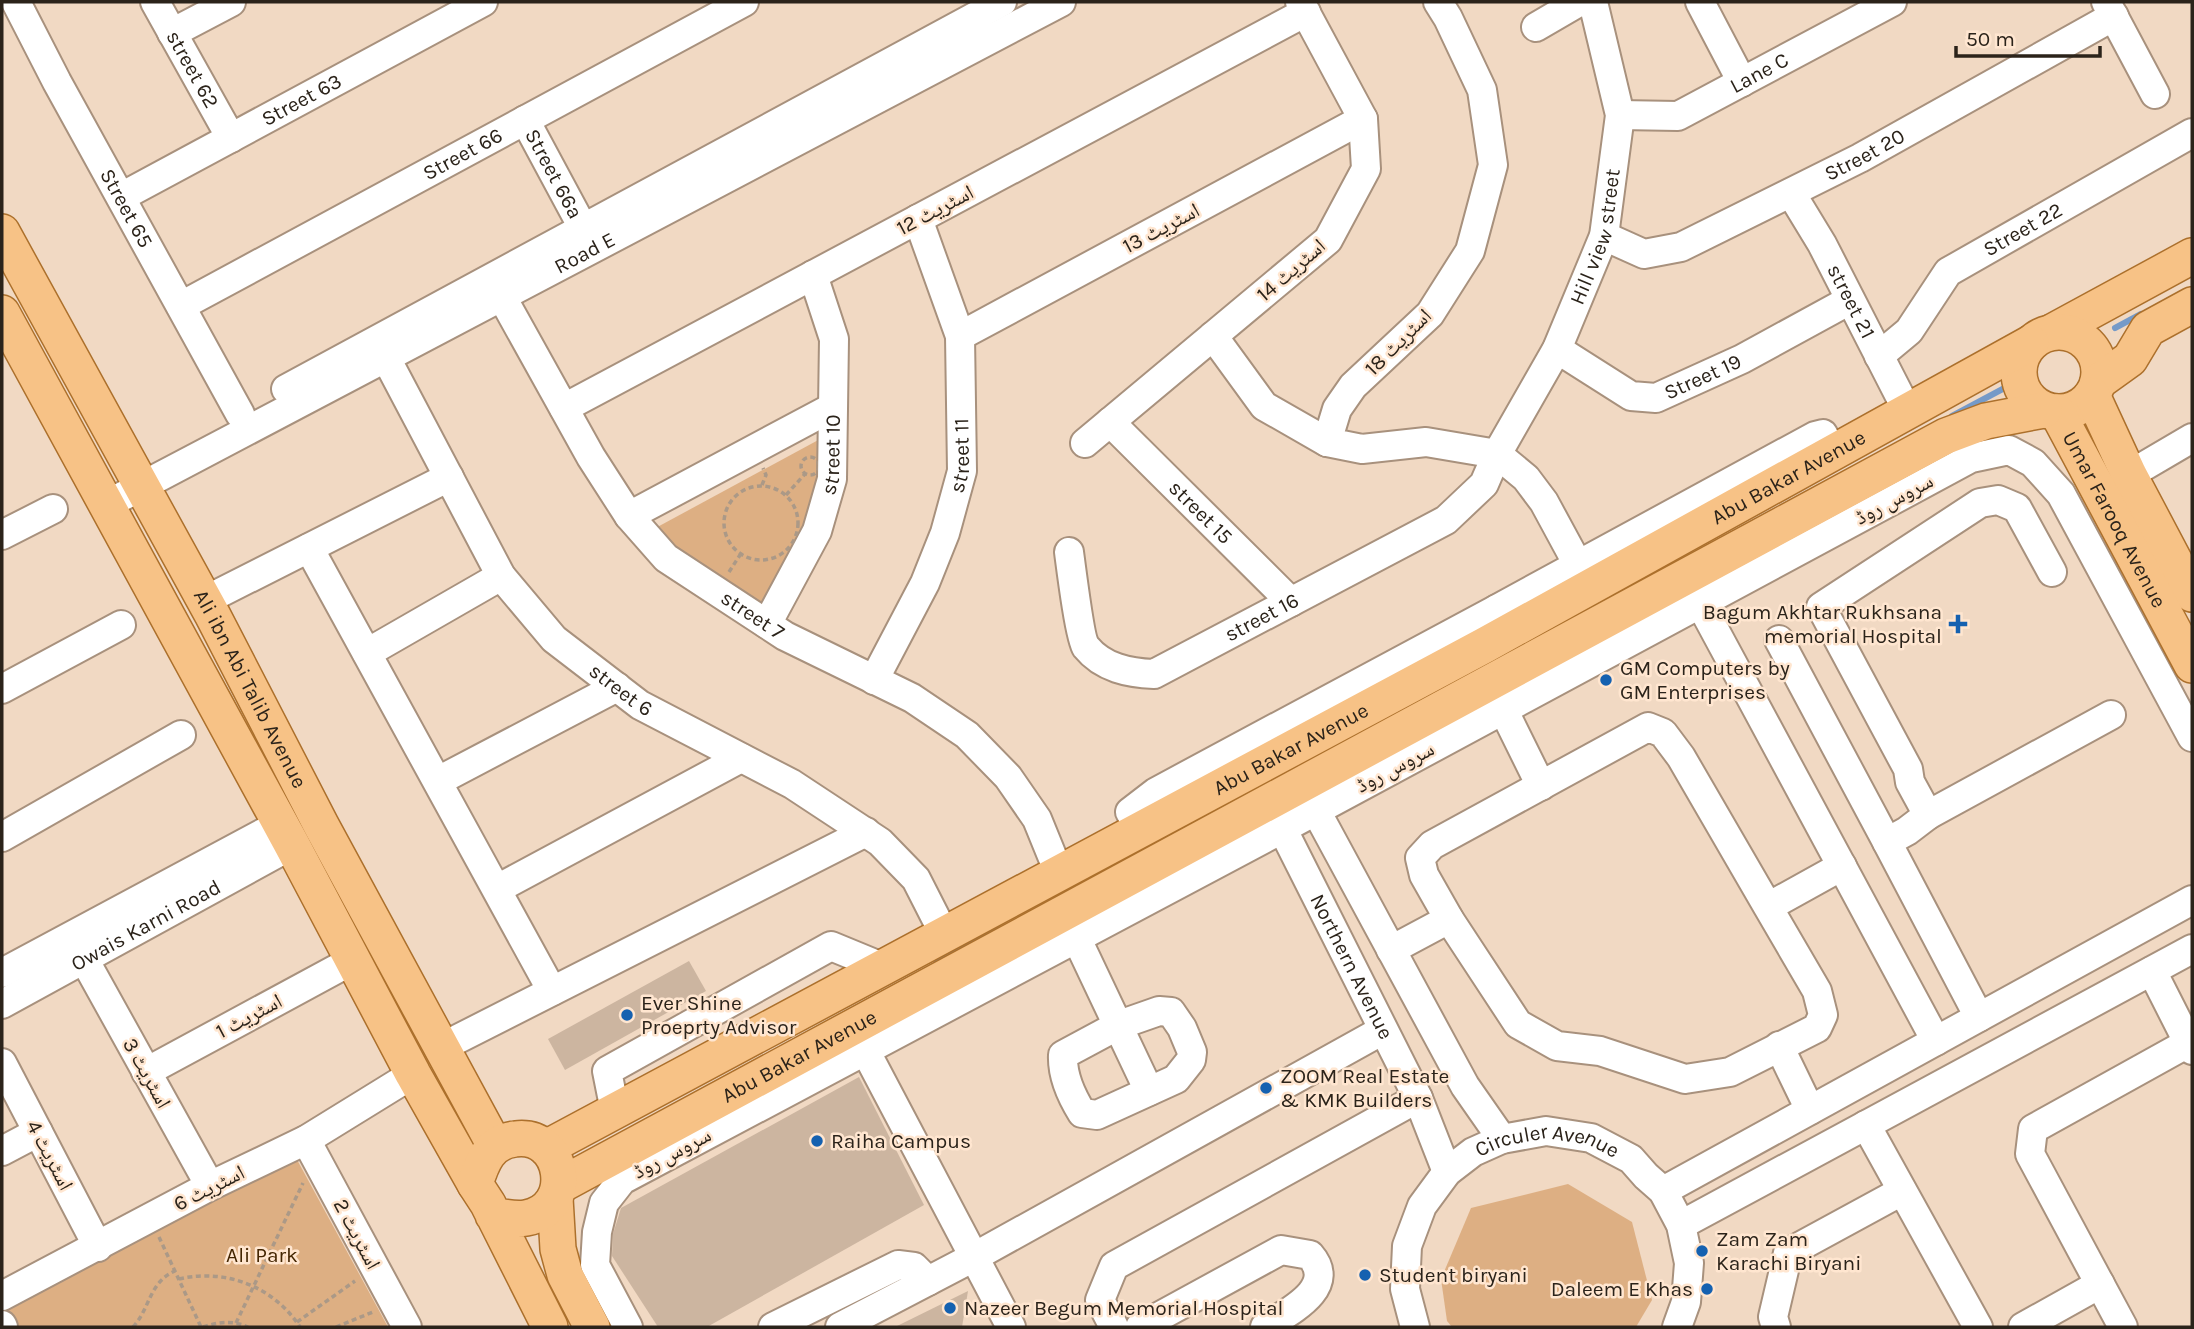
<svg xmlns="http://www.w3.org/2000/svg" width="2194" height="1329" viewBox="0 0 2194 1329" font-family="Karla,'Noto Naskh Arabic',sans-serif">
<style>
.green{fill:#ddaf83}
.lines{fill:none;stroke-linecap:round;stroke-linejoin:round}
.stream{stroke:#759ac8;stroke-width:6}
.building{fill:#ccb5a0}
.minor-casing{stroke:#a8917d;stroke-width:32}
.major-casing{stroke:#ac702c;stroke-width:38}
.path{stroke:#ab9987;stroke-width:3.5;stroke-dasharray:5 3.5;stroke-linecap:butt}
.minor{stroke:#fff;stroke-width:28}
.major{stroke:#f7c286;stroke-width:35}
.poi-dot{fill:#1561b0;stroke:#ffe6d0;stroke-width:2.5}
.labels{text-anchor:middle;stroke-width:5;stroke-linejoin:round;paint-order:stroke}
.street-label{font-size:21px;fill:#2b231a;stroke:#ffe6d0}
.poi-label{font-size:21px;fill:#2b231a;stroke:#ffe6d0;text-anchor:start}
.park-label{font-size:21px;fill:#432501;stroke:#ffe6d0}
</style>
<rect width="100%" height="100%" fill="#f1d9c3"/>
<g class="green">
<polygon points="822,438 823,485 765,614 650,531"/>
<polygon points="295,1156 388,1327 10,1327 2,1312 2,1304"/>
<polygon points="1568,1184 1632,1222 1652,1300 1636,1327 1452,1327 1447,1321 1441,1279 1471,1208"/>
</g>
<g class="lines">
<g class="stream">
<polyline points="2115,328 2141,314"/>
<polyline points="1952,416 2012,384"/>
<polyline points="937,962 998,929"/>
</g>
</g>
<g class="building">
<polygon points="689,961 706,991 565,1070 548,1039"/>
<polygon points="859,1077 924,1205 707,1327 658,1327 612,1256 613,1234 621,1208"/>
<polygon points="968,1291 962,1327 895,1327"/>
</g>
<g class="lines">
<g class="minor-casing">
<g id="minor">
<path id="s1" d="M16,2L57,82L240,414"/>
<path id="s2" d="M155,2L231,138"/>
<polyline points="1438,2 1448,18 1482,90 1493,165 1470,251 1430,314 1353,386 1337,409 1327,442 1362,449 1426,442 1497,454 1526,478 1544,502 1590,587"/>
<polyline points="1700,2 1742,82"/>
<polyline points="2106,2 2155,94"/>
<polyline points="1536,27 1579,2"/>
<polyline points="172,33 231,2"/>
<path id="s3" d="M1620,115L1678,116L1892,2"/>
<path id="s4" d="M525,120L583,228"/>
<path id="s5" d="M1791,193L1822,244L1908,412"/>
<path id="s6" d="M121,197L483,2"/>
<path id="s7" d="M1604,236L1644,254L1681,247L1860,158L2114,16"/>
<path id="s8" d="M502,297L591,457L629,516L666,558L785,636L912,698L967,735L1008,777L1037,819L1059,873"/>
<path id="s9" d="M181,306L744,2"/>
<polyline points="960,336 1363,119"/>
<polyline points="1213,336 1264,406 1327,442"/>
<path id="s10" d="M1557,349L1631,396L1656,398L1742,359L1850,300"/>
<path id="s11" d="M1879,356L1909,331L1948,272L2192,133"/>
<path id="s12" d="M386,358L501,576L554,639L640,705L792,784L880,842L916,879L944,934"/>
<polyline points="286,389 1002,2"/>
<polyline points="564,408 1306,12"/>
<path id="s13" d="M1110,422L1291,602"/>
<polyline points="1085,443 1328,240 1366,169 1363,119 1300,2"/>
<polyline points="2129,475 2192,438"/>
<path id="s14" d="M106,505L1061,2"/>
<polyline points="629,516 833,407"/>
<polyline points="2,535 53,509"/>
<polyline points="309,548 552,991"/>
<path id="s15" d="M1069,552C1071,567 1080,639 1086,647C1103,668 1129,673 1154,674L1446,520L1484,484L1497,454L1557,349L1604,236L1620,115L1593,2"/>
<polyline points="204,601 449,477"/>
<polyline points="1700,603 1936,1041"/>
<polyline points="1497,609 1815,436 1823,434 1833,452"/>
<path id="s16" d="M767,624L817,531L832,479L834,339L813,275"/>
<polyline points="1779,640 1887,842"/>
<polyline points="367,653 501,576"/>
<path id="s17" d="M874,680L925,583L945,533L962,471L960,336L918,219"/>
<polyline points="2,689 121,625"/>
<polyline points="1503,709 1541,786"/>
<polyline points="438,781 617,687"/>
<polyline points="1308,796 1465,1086 1502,1139"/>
<path id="s18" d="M1274,812L1418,1098L1447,1172"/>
<polyline points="1928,815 2111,715"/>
<polyline points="1140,829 1130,812 1156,792 1497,609 1508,632"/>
<polyline points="2,837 181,735"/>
<polyline points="497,889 741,758"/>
<polyline points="1768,907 1817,991 1823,1015 1817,1028 1730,1072 1685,1079 1600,1051 1557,1046 1518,1024 1449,919 1424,875 1420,858 1432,845 1648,727 1663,733 1681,757 1768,907 1842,866"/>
<polyline points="1076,937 1149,1091"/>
<polyline points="1391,950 1449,919"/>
<polyline points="84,959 210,1186"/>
<polyline points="2152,971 2192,1050"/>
<polyline points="2,973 280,824"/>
<path id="s19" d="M2,1004L292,845"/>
<path d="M1159,1011L1171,1012L1182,1028L1192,1052L1191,1060L1176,1079L1097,1115L1082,1113C1072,1097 1062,1075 1063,1055L1119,1025Z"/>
<polyline points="1979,1017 1887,842 1907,831 1928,815 1910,782 1908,769 1821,607 1980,503 1998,500 2017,508 2052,572"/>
<polyline points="1779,1046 1810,1110"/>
<polyline points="442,1047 866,832"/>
<polyline points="865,1050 1011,1327"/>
<polyline points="2,1063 98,1247"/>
<polyline points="146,1072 353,960"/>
<polyline points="615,1111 607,1071 831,946 882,967"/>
<polyline points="1866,1125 1978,1327"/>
<polyline points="306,1140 407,1327"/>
<polyline points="2,1151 38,1132"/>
<polyline points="1663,1191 2192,900"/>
<polyline points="1681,1225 2192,949"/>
<polyline points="2,1296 210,1186 306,1140 413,1074"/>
<polyline points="2,1325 3,1327"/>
<polyline points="628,1327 595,1265 597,1232 604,1203 622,1180 1282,829 1971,458 2009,450 2033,463 2061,494 2192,737"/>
<polyline points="773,1327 898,1265 914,1267 928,1281"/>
<polyline points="840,1327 974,1257 1383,1030"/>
<polyline points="1114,1327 1100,1300 1114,1266 1418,1098"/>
<path d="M1140,1327L1281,1250L1310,1255C1339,1288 1288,1312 1265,1327"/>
<path id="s20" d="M1415,1327L1405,1289L1407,1246L1422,1206L1447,1172L1473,1152L1502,1139L1546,1131L1591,1138L1631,1159L1646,1176L1663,1191L1681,1225L1689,1263L1686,1302L1677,1327"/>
<polyline points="1776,1327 1773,1317 1788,1253 1902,1191"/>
<polyline points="2023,1327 2100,1284"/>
<polyline points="2123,1327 2030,1154 2033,1129 2188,1043"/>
</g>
</g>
<g class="major-casing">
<g id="major">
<path id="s21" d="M2,232L212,614L321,825L495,1146"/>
<polyline points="2,313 292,845 413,1074 475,1184"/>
<polyline points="2054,331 2192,256"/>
<circle cx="2059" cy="372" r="40"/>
<polyline points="2098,382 2130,359 2148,329 2192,305"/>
<polyline points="2092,395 2129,475 2192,594"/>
<path id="s22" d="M2057,412L2192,665"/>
<path id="s23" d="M546,1148L1485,645L2031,343"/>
<path id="s24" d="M559,1186L1946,436L1986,421L2044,410"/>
<polyline points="555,1198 558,1249 565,1275 592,1327"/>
<path d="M493,1215C504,1217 515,1220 526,1218C577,1209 565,1132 515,1139C489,1142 482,1162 475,1184L488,1204L550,1327"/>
</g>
</g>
<g class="path">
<circle cx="810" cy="466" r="9"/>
<polyline points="762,485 766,475 763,468"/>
<circle cx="761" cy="523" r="37"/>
<polyline points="786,495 805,474"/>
<polyline points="729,572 740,555"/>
<polyline points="159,1237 201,1327"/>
<path d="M179,1279C226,1268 274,1287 300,1327"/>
<polyline points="297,1322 355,1281"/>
<polyline points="236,1323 303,1183"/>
<path d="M133,1327C150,1309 149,1282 175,1271"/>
<path d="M203,1327C219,1322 232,1320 248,1327"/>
<polyline points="336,1327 373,1312"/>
</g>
<use href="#minor" class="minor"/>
<use href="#major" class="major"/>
</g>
<g class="poi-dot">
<path d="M1954.5 613.5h7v7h7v7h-7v7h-7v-7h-7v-7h7z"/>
<circle cx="1606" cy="680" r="7"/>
<circle cx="627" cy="1015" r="7"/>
<circle cx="1266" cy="1088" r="7"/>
<circle cx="817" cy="1141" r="7"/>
<circle cx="1702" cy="1251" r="7"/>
<circle cx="1365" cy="1275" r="7"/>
<circle cx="1707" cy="1289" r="7"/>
<circle cx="950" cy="1308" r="7"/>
</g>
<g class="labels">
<g class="street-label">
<text dy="7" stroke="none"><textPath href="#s2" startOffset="77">street 62</textPath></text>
<text dy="7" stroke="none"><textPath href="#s3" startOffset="150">Lane C</textPath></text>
<text dy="7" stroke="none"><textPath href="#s6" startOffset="205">Street 63</textPath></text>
<text dy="7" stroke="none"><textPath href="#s9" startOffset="320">Street 66</textPath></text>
<text dy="7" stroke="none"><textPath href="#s7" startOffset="287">Street 20</textPath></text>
<text dy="7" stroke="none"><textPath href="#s4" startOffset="61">Street 66a</textPath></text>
<text dy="7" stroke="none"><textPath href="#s1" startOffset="234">Street 65</textPath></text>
<text transform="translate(935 210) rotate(-28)" y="7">اسٹریٹ 12</text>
<text transform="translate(1161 228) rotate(-28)" y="7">اسٹریٹ 13</text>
<text dy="7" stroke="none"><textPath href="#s11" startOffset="196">Street 22</textPath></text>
<text dy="7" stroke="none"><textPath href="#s15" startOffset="828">Hill view street</textPath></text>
<text dy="7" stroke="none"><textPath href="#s14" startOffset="541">Road E</textPath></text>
<text transform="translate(1291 270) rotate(-41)" y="7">اسٹریٹ 14</text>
<text dy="7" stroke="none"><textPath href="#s5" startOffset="124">street 21</textPath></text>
<text transform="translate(1398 342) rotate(-45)" y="7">اسٹریٹ 18</text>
<text dy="7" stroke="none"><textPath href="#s10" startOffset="164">Street 19</textPath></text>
<text dy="7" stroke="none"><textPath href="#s16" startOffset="184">street 10</textPath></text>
<text dy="7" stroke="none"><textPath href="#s17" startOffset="243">street 11</textPath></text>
<text dy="7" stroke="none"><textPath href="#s23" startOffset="1412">Abu Bakar Avenue</textPath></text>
<text transform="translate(1894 499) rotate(-28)" y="7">سروس روڈ</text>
<text dy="7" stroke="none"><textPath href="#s13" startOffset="128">street 15</textPath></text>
<text dy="7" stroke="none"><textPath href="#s22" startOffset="122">Umar Farooq Avenue</textPath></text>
<text dy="7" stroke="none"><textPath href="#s8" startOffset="413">street 7</textPath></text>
<text dy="7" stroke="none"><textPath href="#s15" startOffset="294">street 16</textPath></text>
<text dy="7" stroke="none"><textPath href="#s21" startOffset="520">Ali ibn Abi Talib Avenue</textPath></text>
<text dy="7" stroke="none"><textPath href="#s12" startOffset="413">street 6</textPath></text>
<text dy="7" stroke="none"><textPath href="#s23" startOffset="845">Abu Bakar Avenue</textPath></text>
<text transform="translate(1395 767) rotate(-28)" y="7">سروس روڈ</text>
<text dy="7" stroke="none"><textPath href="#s19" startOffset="164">Owais Karni Road</textPath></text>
<text dy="7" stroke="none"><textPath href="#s18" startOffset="173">Northern Avenue</textPath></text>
<text transform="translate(249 1016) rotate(-28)" y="7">اسٹریٹ 1</text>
<text dy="7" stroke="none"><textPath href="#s24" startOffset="273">Abu Bakar Avenue</textPath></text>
<text transform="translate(147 1073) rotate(61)" y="7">اسٹریٹ 3</text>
<text transform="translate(672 1153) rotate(-28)" y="7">سروس روڈ</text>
<text transform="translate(50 1155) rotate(62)" y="7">اسٹریٹ 4</text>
<text dy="7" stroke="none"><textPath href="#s20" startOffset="278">Circuler Avenue</textPath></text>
<text transform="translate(209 1188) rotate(-27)" y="7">اسٹریٹ 6</text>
<text transform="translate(357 1234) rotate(62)" y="7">اسٹریٹ 2</text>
</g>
<g class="poi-label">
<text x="1942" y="619" text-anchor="end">Bagum Akhtar Rukhsana<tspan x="1942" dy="24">memorial Hospital</tspan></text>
<text x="1620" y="675">GM Computers by<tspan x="1620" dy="24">GM Enterprises</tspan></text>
<text x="641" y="1010">Ever Shine<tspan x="641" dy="24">Proeprty Advisor</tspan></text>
<text x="1280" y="1083">ZOOM Real Estate<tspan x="1280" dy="24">&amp; KMK Builders</tspan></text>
<text x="831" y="1148">Raiha Campus</text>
<text x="1716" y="1246">Zam Zam<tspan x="1716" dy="24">Karachi Biryani</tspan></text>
<text x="1379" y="1282">Student biryani</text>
<text x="1693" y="1296" text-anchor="end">Daleem E Khas</text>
<text x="964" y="1315">Nazeer Begum Memorial Hospital</text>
</g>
<g class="park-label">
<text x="262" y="1262">Ali Park</text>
</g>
</g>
<rect width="2194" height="1329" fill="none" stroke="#2b231a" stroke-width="7"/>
<path d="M1956 46v10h144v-10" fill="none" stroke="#2b231a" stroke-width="3.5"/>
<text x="1966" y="46" font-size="21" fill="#2b231a" stroke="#ffe6d0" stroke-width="5" paint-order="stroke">50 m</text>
</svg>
